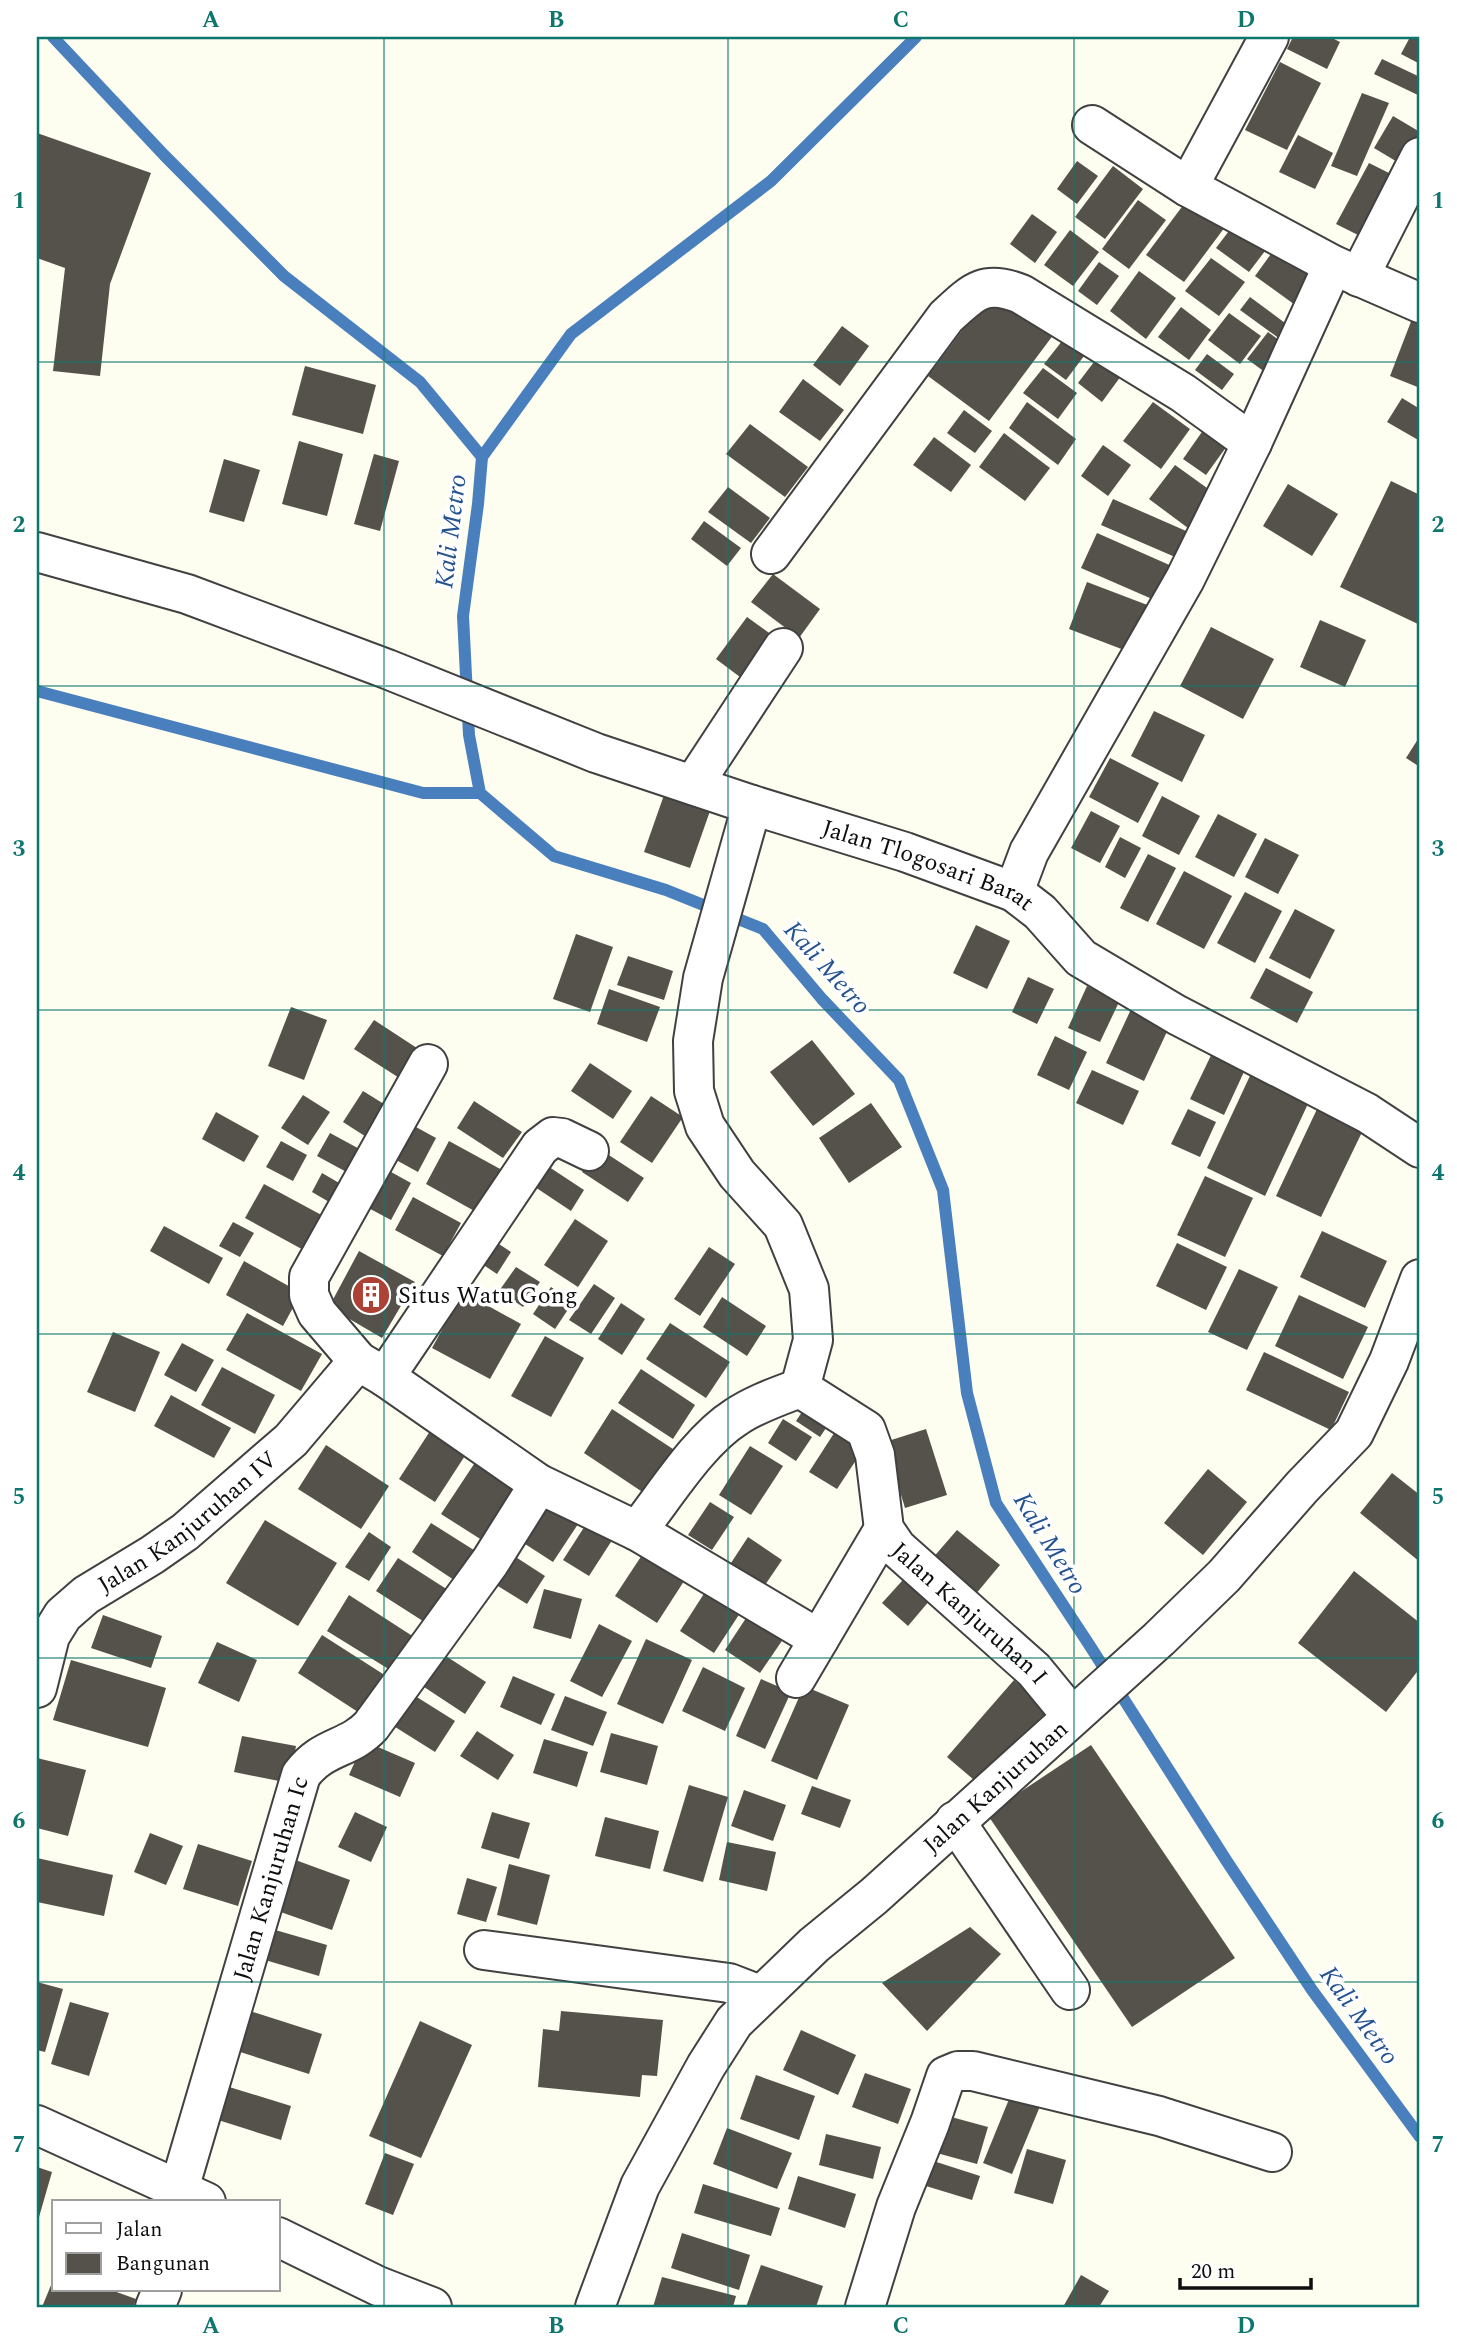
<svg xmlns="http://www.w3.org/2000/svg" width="1457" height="2344" viewBox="0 0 1457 2344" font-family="Spectral,serif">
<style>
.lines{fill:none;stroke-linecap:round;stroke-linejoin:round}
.stream{stroke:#4a7fbe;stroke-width:12}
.building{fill:#55514b}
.minor-casing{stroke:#414141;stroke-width:42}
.minor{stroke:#fff;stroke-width:38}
.grid{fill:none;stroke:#0f766e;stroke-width:2;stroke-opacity:0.55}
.labels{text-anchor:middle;stroke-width:7;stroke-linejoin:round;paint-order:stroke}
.street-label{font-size:24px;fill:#0e0e0e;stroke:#fff}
.poi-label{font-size:24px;fill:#0e0e0e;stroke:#fff;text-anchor:start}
.water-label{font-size:26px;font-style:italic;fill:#255391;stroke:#fff}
.neatline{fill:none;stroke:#0f766e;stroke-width:2.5}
.grid-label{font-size:23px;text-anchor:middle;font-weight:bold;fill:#0f766e}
</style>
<rect width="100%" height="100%" fill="#fdfdf0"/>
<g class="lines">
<g class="stream">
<polyline points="53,37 164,155 284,276 420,382 482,457 478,504 463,616 469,735 480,793 554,856 666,890 763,929 822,999 899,1080 943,1190 967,1393 996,1503 1090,1646 1226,1860 1312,1990 1420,2137"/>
<polyline points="482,457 571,334 771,181 916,37"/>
<polyline points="37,691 423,793 480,793"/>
</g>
</g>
<g class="building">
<polygon points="1293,37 1330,37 1340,42 1327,69 1287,49"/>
<polygon points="1410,37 1420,40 1420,64 1401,54"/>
<polygon points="1382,59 1420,77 1420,96 1374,74"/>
<polygon points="1280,62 1321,83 1287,150 1245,130"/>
<polygon points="1362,93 1389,103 1357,176 1331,166"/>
<polygon points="1393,116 1420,132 1420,138 1404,166 1374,148"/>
<polygon points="37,133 151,173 110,284 100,376 53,371 65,268 37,258"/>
<polygon points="1298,135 1333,153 1315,189 1279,172"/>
<polygon points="1077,161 1098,176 1077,204 1057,189"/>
<polygon points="1369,163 1407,182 1374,243 1336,224"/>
<polygon points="1113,166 1143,189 1105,239 1075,217"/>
<polygon points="1138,200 1166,220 1129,269 1102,249"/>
<polygon points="1187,200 1225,227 1184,282 1146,255"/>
<polygon points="1032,214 1057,232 1035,263 1010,244"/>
<polygon points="1232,227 1265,251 1249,272 1216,248"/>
<polygon points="1070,230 1099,252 1073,286 1044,265"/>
<polygon points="1276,247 1322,282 1302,310 1255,276"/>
<polygon points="1211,258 1245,282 1219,316 1185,291"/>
<polygon points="1099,262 1119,276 1097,305 1078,291"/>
<polygon points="1139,271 1176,298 1146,339 1110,311"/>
<polygon points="993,289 1054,334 989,421 928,376"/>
<polygon points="1250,297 1289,326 1280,339 1240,310"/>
<polygon points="1181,307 1211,330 1189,360 1158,337"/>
<polygon points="1229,313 1261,336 1240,364 1208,340"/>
<polygon points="1412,319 1420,322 1420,388 1390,376"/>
<polygon points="842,326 869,346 840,386 813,365"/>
<polygon points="1268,332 1294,351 1273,378 1247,359"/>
<polygon points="1066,336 1087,352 1066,380 1044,364"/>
<polygon points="1207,354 1234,374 1222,390 1195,370"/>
<polygon points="1097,358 1121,376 1102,402 1078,383"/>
<polygon points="305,366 376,385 363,434 292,415"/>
<polygon points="1043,368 1077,393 1058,419 1023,393"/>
<polygon points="803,379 844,410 820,441 779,412"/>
<polygon points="1402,398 1420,409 1420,441 1387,422"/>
<polygon points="1027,402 1076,439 1058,465 1009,428"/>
<polygon points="1153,402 1190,429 1161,469 1123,441"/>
<polygon points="964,410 992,431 975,453 947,433"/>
<polygon points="750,424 808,467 785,497 726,454"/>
<polygon points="1204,429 1227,446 1206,475 1183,459"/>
<polygon points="1004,433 1050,468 1025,501 979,467"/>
<polygon points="934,437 971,465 951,492 913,465"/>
<polygon points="299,441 343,454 327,516 282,504"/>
<polygon points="1103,445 1131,465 1108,496 1081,476"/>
<polygon points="374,454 399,461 380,531 354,524"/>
<polygon points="224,459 260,470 244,522 209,512"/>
<polygon points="1175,465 1214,493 1188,528 1149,499"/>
<polygon points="1391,481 1420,495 1420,625 1340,587"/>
<polygon points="1288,484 1338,514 1312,556 1263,526"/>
<polygon points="728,487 770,518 751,543 708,512"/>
<polygon points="1113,499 1193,534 1182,560 1101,525"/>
<polygon points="704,521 741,548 727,566 691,539"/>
<polygon points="1097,533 1174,567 1159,602 1081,568"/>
<polygon points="773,574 820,609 799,638 751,602"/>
<polygon points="1087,582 1150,606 1132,653 1069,629"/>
<polygon points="747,617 776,638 744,680 716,659"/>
<polygon points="1320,620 1366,640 1345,687 1300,667"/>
<polygon points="1211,627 1274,659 1243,719 1180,686"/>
<polygon points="1154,711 1205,735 1182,782 1131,756"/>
<polygon points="1420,736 1420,767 1406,758"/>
<polygon points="1110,758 1159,783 1138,823 1089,797"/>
<polygon points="664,795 710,811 690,868 644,852"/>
<polygon points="1162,796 1200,816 1179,855 1142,836"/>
<polygon points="1091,811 1120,826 1100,863 1071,848"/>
<polygon points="1218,814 1257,834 1234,877 1195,857"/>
<polygon points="1120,837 1141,848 1125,878 1105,867"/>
<polygon points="1265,838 1299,855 1278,894 1245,877"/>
<polygon points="1148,854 1176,868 1148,922 1120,908"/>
<polygon points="1184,871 1232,896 1204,949 1156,924"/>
<polygon points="1245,892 1282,911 1255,963 1217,943"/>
<polygon points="1295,909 1335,930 1310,979 1269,958"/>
<polygon points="976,925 1010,941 987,989 953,973"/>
<polygon points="576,934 613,947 590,1012 553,999"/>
<polygon points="628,956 673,971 664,1000 617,985"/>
<polygon points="1266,968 1313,992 1297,1023 1250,998"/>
<polygon points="1028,977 1054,989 1037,1024 1012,1012"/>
<polygon points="1087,986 1119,1002 1100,1042 1068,1028"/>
<polygon points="609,989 660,1007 647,1042 597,1024"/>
<polygon points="1133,1005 1171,1023 1144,1081 1106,1063"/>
<polygon points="291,1007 327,1020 304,1080 268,1066"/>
<polygon points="374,1020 423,1052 404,1081 354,1049"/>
<polygon points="1055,1036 1087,1052 1069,1090 1037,1075"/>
<polygon points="812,1040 855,1094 813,1126 770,1072"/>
<polygon points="1216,1045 1249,1061 1224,1115 1190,1099"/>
<polygon points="590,1063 632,1091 613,1119 571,1091"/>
<polygon points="1255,1065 1313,1093 1265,1196 1207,1168"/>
<polygon points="1092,1070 1139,1091 1123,1125 1076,1103"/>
<polygon points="363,1091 392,1109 371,1140 343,1122"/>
<polygon points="303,1095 330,1112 308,1145 281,1128"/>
<polygon points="651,1096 683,1117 652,1163 620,1142"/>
<polygon points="474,1101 522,1132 503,1158 457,1128"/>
<polygon points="871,1103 902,1147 849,1183 819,1138"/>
<polygon points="1318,1107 1364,1128 1321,1217 1276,1196"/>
<polygon points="1188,1109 1216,1122 1200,1157 1171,1144"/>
<polygon points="216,1112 259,1136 244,1162 202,1139"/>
<polygon points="405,1121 436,1138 418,1172 387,1155"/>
<polygon points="330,1133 365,1152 352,1175 317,1156"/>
<polygon points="281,1141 307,1155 293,1181 266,1167"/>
<polygon points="449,1141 502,1170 478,1213 426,1184"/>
<polygon points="598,1148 644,1178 628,1202 582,1172"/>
<polygon points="540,1161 584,1190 571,1211 526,1181"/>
<polygon points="382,1167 411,1183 391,1220 361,1204"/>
<polygon points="322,1173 346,1187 336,1206 312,1192"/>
<polygon points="1205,1176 1253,1198 1225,1257 1177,1235"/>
<polygon points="264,1184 327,1218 309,1253 245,1218"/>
<polygon points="413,1197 461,1223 443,1256 395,1230"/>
<polygon points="575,1219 608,1241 578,1287 544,1265"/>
<polygon points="233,1222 254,1233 240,1257 219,1246"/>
<polygon points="164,1226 223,1258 209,1284 150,1251"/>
<polygon points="1322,1231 1387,1261 1365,1308 1300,1277"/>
<polygon points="485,1235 511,1252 497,1274 470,1256"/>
<polygon points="1177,1243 1227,1267 1206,1310 1156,1286"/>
<polygon points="709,1247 735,1264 700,1316 674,1299"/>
<polygon points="359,1251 415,1282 382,1338 329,1307"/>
<polygon points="244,1261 301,1293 283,1326 226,1295"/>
<polygon points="516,1267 540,1282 523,1307 499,1291"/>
<polygon points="1239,1269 1278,1287 1247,1350 1208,1332"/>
<polygon points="594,1284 615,1298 591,1334 569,1320"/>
<polygon points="551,1287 573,1302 555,1329 533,1314"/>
<polygon points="463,1292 521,1324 490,1379 432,1348"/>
<polygon points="1299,1295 1368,1327 1343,1379 1275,1346"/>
<polygon points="722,1297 766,1326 747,1356 703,1327"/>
<polygon points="621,1303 645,1319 622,1355 598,1339"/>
<polygon points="247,1313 322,1354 301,1391 226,1350"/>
<polygon points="670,1323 730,1362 706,1398 646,1359"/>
<polygon points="113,1332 160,1352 135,1412 87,1392"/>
<polygon points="545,1336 584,1358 551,1417 511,1396"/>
<polygon points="182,1343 214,1360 196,1392 164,1375"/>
<polygon points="1264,1352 1349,1392 1331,1430 1246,1390"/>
<polygon points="222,1367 275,1395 255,1434 201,1405"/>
<polygon points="641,1369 695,1405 673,1439 618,1403"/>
<polygon points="171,1395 231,1428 214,1458 154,1426"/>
<polygon points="808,1403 832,1419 820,1437 796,1421"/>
<polygon points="612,1409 676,1451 647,1495 584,1453"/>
<polygon points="783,1419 812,1437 796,1461 768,1443"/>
<polygon points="434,1425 470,1448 435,1502 399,1479"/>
<polygon points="838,1427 866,1445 837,1489 809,1472"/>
<polygon points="926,1429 947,1495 905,1508 885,1442"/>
<polygon points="326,1445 389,1486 361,1529 298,1489"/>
<polygon points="750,1446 783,1466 751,1515 719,1495"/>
<polygon points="480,1455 523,1483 485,1542 441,1514"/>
<polygon points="1208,1469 1247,1502 1203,1555 1164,1523"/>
<polygon points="1392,1473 1420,1495 1420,1562 1360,1513"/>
<polygon points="553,1495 584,1515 553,1562 522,1542"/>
<polygon points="710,1502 734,1517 712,1550 688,1535"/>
<polygon points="592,1515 618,1531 589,1576 563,1560"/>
<polygon points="265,1520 337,1563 298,1626 226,1583"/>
<polygon points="431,1523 477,1552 457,1582 412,1552"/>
<polygon points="957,1530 1000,1565 975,1595 931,1560"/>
<polygon points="369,1532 391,1547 369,1581 345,1567"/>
<polygon points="748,1537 782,1560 763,1588 729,1566"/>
<polygon points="644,1552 686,1578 657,1623 615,1596"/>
<polygon points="511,1554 545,1576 527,1604 493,1583"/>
<polygon points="398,1558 448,1590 426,1623 376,1591"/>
<polygon points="911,1571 936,1593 908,1626 882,1603"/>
<polygon points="1354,1571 1420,1623 1420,1668 1386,1712 1298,1643"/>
<polygon points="544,1589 582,1599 571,1639 533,1628"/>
<polygon points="707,1589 742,1610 714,1653 680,1631"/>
<polygon points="349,1595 417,1639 395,1673 327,1631"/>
<polygon points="750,1612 786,1635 760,1673 725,1650"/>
<polygon points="103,1615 162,1636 151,1668 91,1648"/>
<polygon points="599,1624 632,1641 602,1697 570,1681"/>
<polygon points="322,1635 383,1674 358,1712 298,1673"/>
<polygon points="646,1639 692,1660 663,1724 617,1704"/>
<polygon points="217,1642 257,1660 239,1702 198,1683"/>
<polygon points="438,1651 486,1682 465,1714 418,1683"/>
<polygon points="71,1660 166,1688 148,1747 53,1720"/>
<polygon points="703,1667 745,1688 725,1731 682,1711"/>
<polygon points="513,1676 555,1694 541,1725 500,1707"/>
<polygon points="761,1679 791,1692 765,1749 736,1736"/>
<polygon points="1014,1680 1054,1715 987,1791 947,1757"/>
<polygon points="804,1686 849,1705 817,1780 771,1761"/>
<polygon points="412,1694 455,1721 435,1752 392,1725"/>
<polygon points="565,1696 607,1712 593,1746 551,1730"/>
<polygon points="477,1731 514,1755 498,1780 460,1756"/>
<polygon points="611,1733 658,1746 647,1785 600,1772"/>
<polygon points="242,1736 296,1746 289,1783 234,1772"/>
<polygon points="544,1739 588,1752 577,1787 533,1773"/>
<polygon points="364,1741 415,1763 400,1797 349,1775"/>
<polygon points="1091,1745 1235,1958 1132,2027 987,1814"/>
<polygon points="37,1758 86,1770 68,1836 37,1828"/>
<polygon points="689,1785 728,1797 703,1882 663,1871"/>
<polygon points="812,1786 851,1800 840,1828 801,1814"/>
<polygon points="744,1790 786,1805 773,1841 731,1826"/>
<polygon points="355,1812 387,1827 371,1862 338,1847"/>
<polygon points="492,1812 530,1823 519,1859 481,1848"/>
<polygon points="605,1817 659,1831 650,1869 595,1856"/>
<polygon points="150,1833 183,1846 166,1885 134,1872"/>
<polygon points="727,1842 776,1852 767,1891 719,1880"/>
<polygon points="198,1844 252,1861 238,1906 183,1889"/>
<polygon points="37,1858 113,1875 104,1916 37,1902"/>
<polygon points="290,1858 350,1880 332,1930 272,1909"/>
<polygon points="509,1864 550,1875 537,1925 497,1915"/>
<polygon points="467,1878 497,1887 486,1922 457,1914"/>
<polygon points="265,1927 327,1945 319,1976 255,1957"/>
<polygon points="970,1927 1001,1954 927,2031 882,1983"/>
<polygon points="37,1982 63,1989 45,2052 37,2050"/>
<polygon points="70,2002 109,2013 89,2076 51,2064"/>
<polygon points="247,2010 322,2034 309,2074 234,2050"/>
<polygon points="561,2011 663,2020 657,2076 642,2075 640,2097 538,2087 543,2029 559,2031"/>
<polygon points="420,2021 472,2045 421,2158 369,2136"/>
<polygon points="801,2030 856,2055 838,2095 783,2070"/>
<polygon points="865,2073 911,2089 898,2124 852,2107"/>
<polygon points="756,2075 815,2096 799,2140 740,2119"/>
<polygon points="226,2086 291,2106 281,2140 215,2119"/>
<polygon points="1014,2087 1043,2099 1012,2174 983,2163"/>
<polygon points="944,2115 988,2127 977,2164 933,2152"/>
<polygon points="727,2128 792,2153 777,2189 713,2164"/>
<polygon points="826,2134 881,2147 873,2179 819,2165"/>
<polygon points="1027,2149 1066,2160 1053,2204 1014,2193"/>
<polygon points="385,2153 414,2164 393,2215 365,2204"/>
<polygon points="924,2158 980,2176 972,2200 916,2183"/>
<polygon points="37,2167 52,2172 37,2224"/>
<polygon points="798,2176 856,2194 845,2228 788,2209"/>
<polygon points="703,2184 780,2208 771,2236 694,2213"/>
<polygon points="682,2233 750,2255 739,2290 671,2268"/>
<polygon points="761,2265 823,2286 816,2307 746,2307"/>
<polygon points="1081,2275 1109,2291 1099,2307 1063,2307"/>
<polygon points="662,2277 736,2296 733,2307 653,2307"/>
<polygon points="54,2278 54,2290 111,2290 136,2299 133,2307 42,2307"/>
</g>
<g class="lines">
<g class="minor-casing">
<g id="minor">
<polyline points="1092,125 1188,187 1333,265 1420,303"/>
<polyline points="1188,187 1269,37"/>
<polyline points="1359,277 1420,157"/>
<path id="s1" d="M37,552L187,594L387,669L596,753L752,805L905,852L1014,892L1040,912L1081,958L1177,1015L1367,1113L1420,1148"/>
<path d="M771,554L946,317C973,292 984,279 1021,294L1183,393L1252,443"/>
<polyline points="693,785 783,648"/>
<polyline points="752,805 703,978 693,1041 694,1091 705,1126 737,1174 783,1225 809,1289 813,1340 800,1388"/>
<polyline points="1014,892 1029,852 1185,579 1252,443 1333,265"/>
<polyline points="428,1064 309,1277 309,1295 317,1313 358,1361 385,1377 539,1484 637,1531 819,1639"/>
<polyline points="385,1377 540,1147 553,1137 562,1138 589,1151"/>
<path id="s2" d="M637,1531C665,1496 698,1441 736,1417C755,1404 779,1396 800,1388L866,1430L875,1455L884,1529L897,1548L1034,1670L1071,1715"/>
<polyline points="796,1678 884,1529"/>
<path id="s3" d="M37,1688L50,1636L63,1615L86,1595L152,1555L185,1532L291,1440L358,1361"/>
<polyline points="955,1821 1070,1990"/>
<polyline points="484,1950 729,1983 760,1995"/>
<polyline points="37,2125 206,2202"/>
<path id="s4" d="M179,2189L301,1775C323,1745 349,1750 371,1726L490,1562L539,1484"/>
<polyline points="278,2237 378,2286 432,2307"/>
<polyline points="155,2307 162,2290"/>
<path id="s5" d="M595,2307L640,2186L706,2066L734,2022L814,1945L874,1896L1159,1639L1224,1576L1302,1487L1354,1433L1389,1361L1420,1279"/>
<polyline points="865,2307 896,2207 930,2123 946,2076 958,2071 973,2071 1159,2116 1272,2152"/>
</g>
</g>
<use href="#minor" class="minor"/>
</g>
<path class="grid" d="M384,37V2307M728,37V2307M1074,37V2307M37,362H1420M37,686H1420M37,1010H1420M37,1334H1420M37,1658H1420M37,1982H1420"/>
<defs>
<g id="building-disc" transform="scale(2.0125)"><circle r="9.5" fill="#ae4136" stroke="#fff"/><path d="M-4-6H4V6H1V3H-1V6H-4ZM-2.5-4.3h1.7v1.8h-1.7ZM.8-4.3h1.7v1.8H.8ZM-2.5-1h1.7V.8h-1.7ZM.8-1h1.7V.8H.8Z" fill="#fff"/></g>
</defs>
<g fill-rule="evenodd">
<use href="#building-disc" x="371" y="1295"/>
</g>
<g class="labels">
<g class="street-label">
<text dy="8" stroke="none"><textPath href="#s1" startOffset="945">Jalan Tlogosari Barat</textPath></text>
<text dy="8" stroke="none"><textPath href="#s3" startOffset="234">Jalan Kanjuruhan IV</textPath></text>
<text dy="8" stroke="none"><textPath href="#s2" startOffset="522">Jalan Kanjuruhan I</textPath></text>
<text dy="8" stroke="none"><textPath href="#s5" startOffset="670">Jalan Kanjuruhan</textPath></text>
<text dy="8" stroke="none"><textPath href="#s4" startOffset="324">Jalan Kanjuruhan Ic</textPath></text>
</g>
<g class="poi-label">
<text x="398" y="1303">Situs Watu Gong</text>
</g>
<g class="water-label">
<text transform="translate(450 531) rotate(-83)" y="9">Kali Metro</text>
<text transform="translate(828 967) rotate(48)" y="9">Kali Metro</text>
<text transform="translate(1051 1543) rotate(58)" y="9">Kali Metro</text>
<text transform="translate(1360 2015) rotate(54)" y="9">Kali Metro</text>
</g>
</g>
<rect width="1457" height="2344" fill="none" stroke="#ffffff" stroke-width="77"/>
<rect x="52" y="2200" width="228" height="91" fill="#ffffff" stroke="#9f9f9f" stroke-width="2"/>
<rect x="66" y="2223" width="35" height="10" fill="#ffffff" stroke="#9f9f9f" stroke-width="2"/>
<text x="116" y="2236" font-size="21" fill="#0e0e0e">Jalan</text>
<rect x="66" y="2253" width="35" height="21" fill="#55514b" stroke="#9f9f9f" stroke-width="2"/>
<text x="116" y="2270" font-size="21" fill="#0e0e0e">Bangunan</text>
<path d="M1180 2278v10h131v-10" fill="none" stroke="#0e0e0e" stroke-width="3.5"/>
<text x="1191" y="2278" font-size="21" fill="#0e0e0e" stroke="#ffffff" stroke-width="5" paint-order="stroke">20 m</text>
<rect x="38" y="38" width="1380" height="2268" class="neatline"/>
<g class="grid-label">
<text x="211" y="27">A</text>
<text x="556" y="27">B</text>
<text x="901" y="27">C</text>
<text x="1246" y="27">D</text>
<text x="19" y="208">1</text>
<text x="1438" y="208">1</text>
<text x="19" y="532">2</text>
<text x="1438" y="532">2</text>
<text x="19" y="856">3</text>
<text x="1438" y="856">3</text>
<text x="19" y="1180">4</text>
<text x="1438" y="1180">4</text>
<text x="19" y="1504">5</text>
<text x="1438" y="1504">5</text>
<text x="19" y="1828">6</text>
<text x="1438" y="1828">6</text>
<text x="19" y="2152">7</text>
<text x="1438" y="2152">7</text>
<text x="211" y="2333">A</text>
<text x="556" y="2333">B</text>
<text x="901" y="2333">C</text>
<text x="1246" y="2333">D</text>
</g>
</svg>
